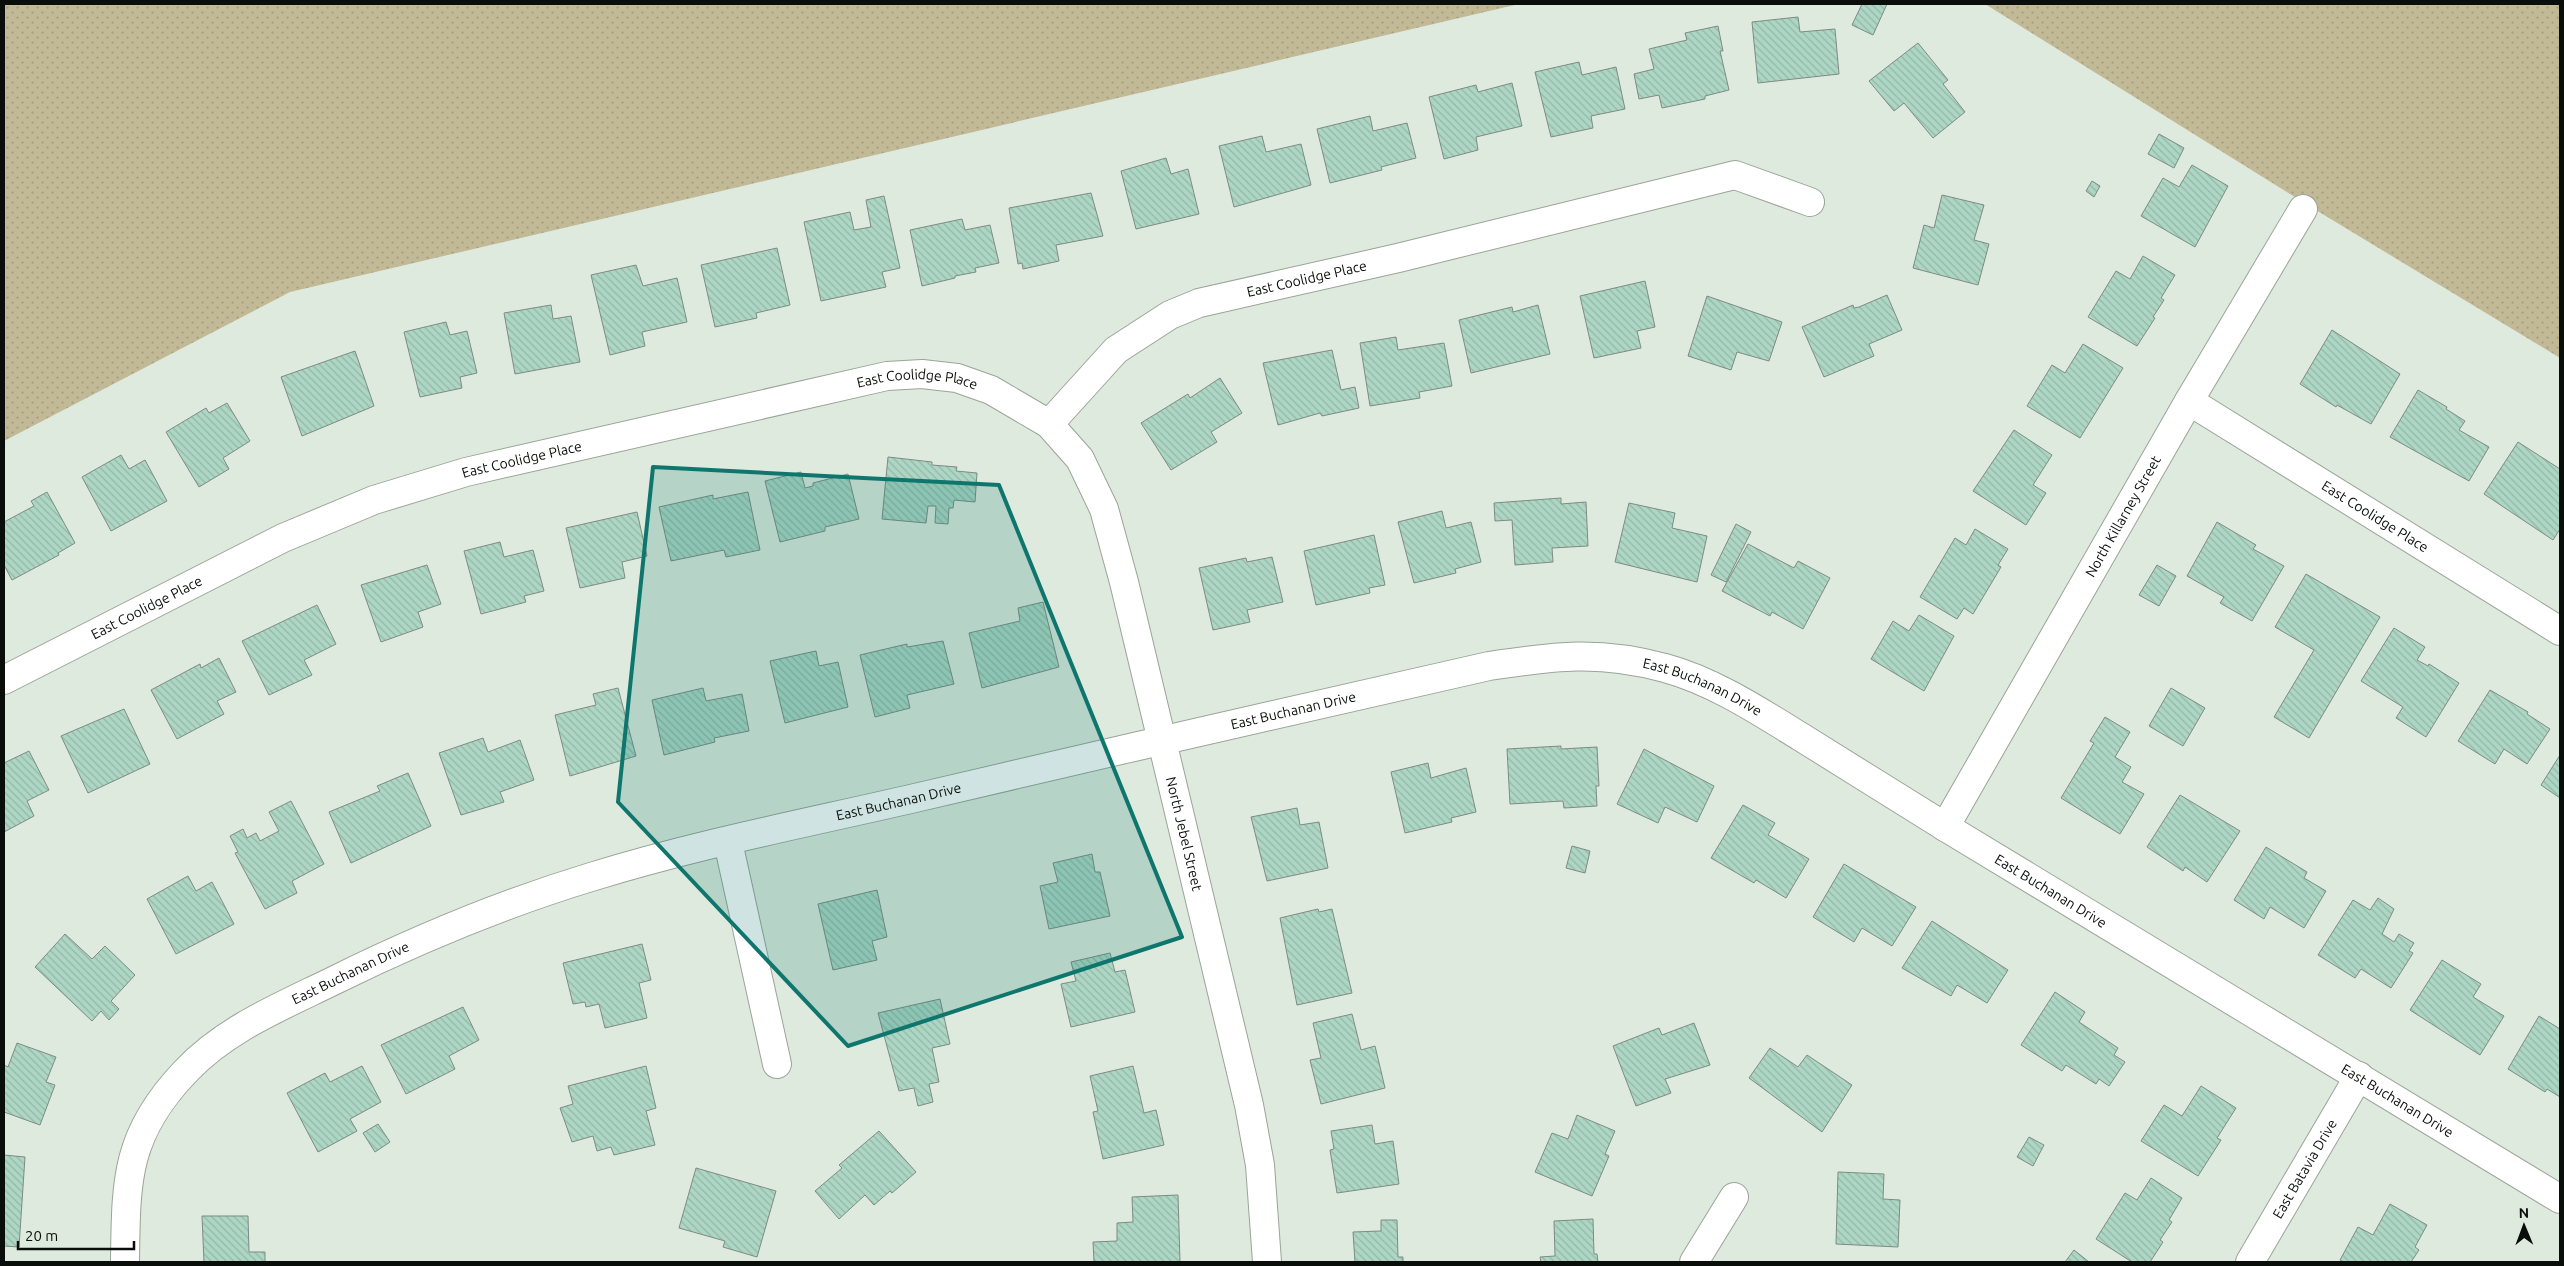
<svg xmlns="http://www.w3.org/2000/svg" width="2564" height="1266" viewBox="0 0 2564 1266" font-family="Ubuntu,sans-serif">
<style>
.grass{fill:url(#grass-dots)}
.building{fill:url(#building-back-hatch);stroke:#7d8b84}
.lines{fill:none;stroke-linecap:round;stroke-linejoin:round}
.minor-casing{stroke:#9aa499;stroke-width:30}
.minor{stroke:#fff;stroke-width:28}
.marked{fill:#0f766e;fill-opacity:0.2;stroke:#0f766e;stroke-width:4;stroke-linejoin:round}
.labels{text-anchor:middle;stroke-width:4;stroke-linejoin:round;paint-order:stroke}
.street-label{font-size:14px;fill:#0a0e0a;stroke:#dfeade}
</style>
<defs>
<pattern id="grass-dots" width="8" height="8" patternUnits="userSpaceOnUse" patternTransform="scale(1.25)"><rect width="8" height="8" fill="#c2b997"/><path d="M2 2h.1M6 6h.1" fill="none" stroke="#a59e81" stroke-width="1.8" stroke-linecap="round"/></pattern>
<pattern id="building-back-hatch" width="6" height="6" patternUnits="userSpaceOnUse" patternTransform="scale(1.25)"><rect width="6" height="6" fill="#add7c4"/><path d="M-1 5l2 2M0 0l6 6M5-1l2 2" fill="none" stroke="#94b7a7"/></pattern>
</defs>
<rect width="100%" height="100%" fill="#dfeade"/>
<g class="grass">
<polygon points="4,4 1519,4 290,292 4,441"/>
<polygon points="1985,4 2560,4 2560,358 2306,204"/>
</g>
<g class="building">
<polygon points="1862,4 1887,4 1873,35 1852,25"/>
<polygon points="1798,17 1800,32 1835,29 1839,74 1758,83 1752,22"/>
<polygon points="1718,26 1723,51 1720,51 1729,90 1705,96 1705,99 1662,108 1659,95 1639,99 1634,74 1654,69 1649,49 1687,40 1685,33"/>
<polygon points="1918,43 1948,80 1943,84 1965,112 1933,138 1904,103 1894,111 1869,81"/>
<polygon points="1579,62 1582,75 1616,67 1625,109 1591,116 1593,128 1551,137 1535,72"/>
<polygon points="1512,83 1522,126 1476,137 1478,150 1444,159 1429,97 1476,85 1478,92"/>
<polygon points="1370,116 1373,131 1407,123 1416,158 1381,167 1382,170 1330,183 1317,129"/>
<polygon points="2159,134 2184,148 2174,168 2148,154"/>
<polygon points="1262,136 1266,152 1301,144 1311,185 1234,207 1219,146"/>
<polygon points="1166,158 1171,174 1188,169 1199,214 1136,229 1121,171"/>
<polygon points="2192,165 2228,186 2195,247 2141,216 2163,178 2179,187"/>
<polygon points="2092,181 2100,186 2094,197 2086,191"/>
<polygon points="1091,193 1103,236 1056,245 1059,261 1023,269 1022,263 1018,264 1009,208"/>
<polygon points="1942,195 1984,205 1974,240 1989,244 1978,285 1913,268 1924,225 1934,228"/>
<polygon points="884,196 900,268 882,272 886,287 821,301 804,222 850,212 854,230 871,227 866,200"/>
<polygon points="962,219 965,230 990,225 999,263 975,268 976,272 955,276 955,278 922,286 910,230"/>
<polygon points="777,248 790,305 756,313 757,318 715,327 701,265"/>
<polygon points="2143,256 2175,275 2161,298 2164,300 2153,317 2155,318 2137,346 2088,317 2116,271 2130,279"/>
<polygon points="636,265 643,286 677,278 687,322 642,332 645,346 610,355 591,275"/>
<polygon points="1645,281 1655,327 1637,331 1641,348 1594,358 1580,296"/>
<polygon points="1887,295 1902,330 1869,344 1874,356 1824,377 1802,327 1853,305 1854,308 1859,307"/>
<polygon points="1707,296 1782,322 1769,361 1737,352 1731,370 1688,356"/>
<polygon points="551,305 553,319 571,316 580,362 515,374 504,313"/>
<polygon points="1538,305 1550,354 1471,373 1459,320 1512,307 1513,312"/>
<polygon points="446,322 450,335 467,331 477,373 460,377 462,388 420,397 404,332"/>
<polygon points="2332,330 2400,374 2371,424 2337,405 2336,407 2300,384"/>
<polygon points="1396,337 1398,350 1444,343 1452,386 1419,392 1420,398 1370,406 1360,343"/>
<polygon points="2083,344 2123,368 2080,438 2027,406 2052,365 2065,373"/>
<polygon points="1332,350 1341,390 1355,387 1359,408 1322,416 1320,413 1278,425 1263,363"/>
<polygon points="355,351 374,406 302,436 281,377"/>
<polygon points="1220,378 1242,413 1211,432 1217,442 1171,470 1141,423 1188,394 1190,398"/>
<polygon points="2418,390 2447,407 2446,409 2465,421 2459,430 2489,447 2469,481 2390,437"/>
<polygon points="227,403 250,441 223,458 229,469 199,487 166,432 206,408 209,413"/>
<polygon points="2014,430 2052,455 2033,485 2046,493 2026,525 1973,491"/>
<polygon points="2518,442 2560,469 2560,529 2553,540 2484,494"/>
<polygon points="121,455 129,469 145,460 167,501 111,531 82,477"/>
<polygon points="888,457 932,462 932,465 957,467 956,471 977,473 975,502 954,500 953,508 949,508 948,524 935,523 936,506 928,506 926,523 882,519"/>
<polygon points="801,472 805,488 813,486 813,483 848,474 859,519 825,527 825,531 780,542 765,481"/>
<polygon points="47,492 75,543 58,553 59,555 12,580 4,565 4,522 34,506 31,501"/>
<polygon points="748,492 760,550 726,557 724,550 671,561 659,507 713,495 713,499"/>
<polygon points="1561,498 1561,504 1586,502 1588,546 1552,548 1553,562 1515,565 1512,520 1495,521 1494,503"/>
<polygon points="1629,503 1675,513 1672,528 1707,536 1697,582 1615,562"/>
<polygon points="1442,511 1446,528 1471,522 1481,562 1455,569 1456,573 1414,583 1398,522"/>
<polygon points="637,512 647,556 622,562 625,578 580,588 566,528"/>
<polygon points="2217,522 2256,545 2253,549 2284,566 2252,621 2220,603 2224,597 2187,576"/>
<polygon points="1736,524 1751,532 1726,582 1711,575"/>
<polygon points="1975,529 2008,549 1998,565 2001,567 1973,614 1964,608 1957,619 1920,597 1955,538 1966,545"/>
<polygon points="1374,535 1385,585 1369,588 1370,593 1316,605 1304,551"/>
<polygon points="500,542 504,557 533,550 544,591 524,596 526,602 481,614 464,551"/>
<polygon points="1748,544 1794,568 1798,561 1830,578 1803,629 1772,612 1770,616 1722,591"/>
<polygon points="1272,557 1283,602 1247,610 1250,622 1213,630 1199,568 1246,558 1247,562"/>
<polygon points="427,565 441,604 418,612 423,627 381,642 361,585"/>
<polygon points="2157,565 2176,576 2159,606 2139,595"/>
<polygon points="2306,574 2380,617 2309,738 2274,717 2314,650 2275,627"/>
<polygon points="1043,602 1059,667 982,688 969,633 1020,621 1018,608"/>
<polygon points="317,605 336,644 304,660 312,675 269,695 242,641"/>
<polygon points="1919,615 1954,636 1924,691 1871,659 1893,621 1909,631"/>
<polygon points="2394,628 2425,647 2417,660 2428,666 2429,664 2459,683 2426,737 2396,718 2403,707 2361,681"/>
<polygon points="943,641 954,684 907,695 910,708 875,717 860,655 907,644 907,647"/>
<polygon points="816,651 819,666 838,662 848,707 785,723 770,661"/>
<polygon points="219,658 236,692 217,701 224,714 177,739 151,690 200,664 201,668"/>
<polygon points="618,688 636,756 570,776 555,715 596,705 593,694"/>
<polygon points="703,688 706,701 742,694 749,731 714,738 715,742 664,755 652,700"/>
<polygon points="2171,688 2205,708 2183,746 2149,726"/>
<polygon points="2490,690 2528,712 2527,714 2550,729 2527,764 2504,749 2495,764 2458,741"/>
<polygon points="124,709 150,764 88,793 61,736"/>
<polygon points="2105,717 2130,732 2115,757 2131,767 2122,782 2144,794 2120,834 2061,798 2094,743 2090,741"/>
<polygon points="483,738 488,752 520,740 534,780 500,792 504,802 461,815 439,753"/>
<polygon points="1561,746 1561,749 1597,747 1599,786 1596,786 1597,806 1564,808 1563,801 1510,804 1507,749"/>
<polygon points="1644,749 1714,786 1697,822 1665,807 1658,823 1617,804"/>
<polygon points="29,751 49,790 27,801 34,816 4,832 4,763"/>
<polygon points="2560,755 2560,798 2541,785"/>
<polygon points="1428,763 1431,778 1466,768 1476,812 1451,818 1452,822 1405,833 1391,772"/>
<polygon points="408,773 431,826 351,863 329,812 380,791 377,786"/>
<polygon points="2180,795 2240,831 2207,882 2185,867 2183,871 2147,847"/>
<polygon points="291,801 324,864 292,881 297,893 265,909 235,853 238,852 230,836 243,829 247,838 256,833 260,841 279,831 269,812"/>
<polygon points="1743,805 1775,823 1768,835 1809,859 1786,898 1756,880 1754,883 1711,858"/>
<polygon points="1297,808 1300,825 1319,822 1328,868 1267,881 1251,817"/>
<polygon points="1572,846 1590,851 1585,873 1566,868"/>
<polygon points="2266,847 2307,872 2304,878 2326,891 2304,928 2270,907 2264,919 2234,900"/>
<polygon points="1092,854 1095,872 1100,872 1110,916 1049,929 1040,886 1058,882 1053,863"/>
<polygon points="1844,864 1916,907 1892,946 1862,928 1854,942 1813,917"/>
<polygon points="188,876 196,891 212,882 234,924 176,954 147,899"/>
<polygon points="877,890 887,937 872,941 877,960 833,970 818,904"/>
<polygon points="2378,898 2394,909 2382,934 2394,942 2399,934 2414,943 2409,951 2413,953 2391,988 2361,969 2355,978 2318,955 2353,900 2370,910"/>
<polygon points="1318,909 1319,912 1332,909 1352,993 1297,1005 1280,918"/>
<polygon points="1932,921 2008,970 1987,1003 1957,985 1951,996 1902,968"/>
<polygon points="65,934 92,959 105,946 135,975 111,1001 119,1009 109,1020 101,1011 92,1021 35,967"/>
<polygon points="642,944 651,980 639,983 647,1018 605,1028 599,1004 586,1007 585,1002 573,1004 563,963"/>
<polygon points="1110,953 1115,972 1125,970 1135,1012 1071,1027 1061,984 1076,981 1071,962"/>
<polygon points="2442,960 2481,984 2473,997 2504,1016 2480,1055 2410,1010"/>
<polygon points="2055,992 2085,1012 2079,1022 2118,1048 2114,1055 2125,1062 2109,1086 2099,1079 2096,1084 2066,1065 2062,1071 2021,1045"/>
<polygon points="940,999 950,1044 932,1048 939,1082 929,1084 933,1102 918,1106 914,1088 899,1091 878,1013"/>
<polygon points="463,1007 479,1040 449,1056 455,1069 406,1094 381,1045"/>
<polygon points="1352,1014 1361,1050 1375,1046 1385,1088 1321,1104 1310,1060 1321,1058 1313,1023"/>
<polygon points="2539,1016 2560,1029 2560,1097 2547,1089 2545,1092 2508,1069"/>
<polygon points="1694,1023 1710,1065 1665,1079 1671,1093 1636,1106 1613,1046 1659,1028 1662,1035"/>
<polygon points="17,1043 56,1057 46,1082 55,1085 40,1125 4,1112 4,1065 8,1067"/>
<polygon points="1770,1048 1798,1067 1807,1055 1852,1085 1822,1132 1749,1078"/>
<polygon points="362,1066 381,1102 350,1119 357,1131 318,1152 287,1093 325,1073 330,1082"/>
<polygon points="646,1066 656,1108 646,1111 655,1145 614,1155 611,1147 597,1151 593,1136 572,1142 560,1108 573,1104 568,1086"/>
<polygon points="1133,1066 1144,1113 1156,1110 1164,1145 1103,1159 1093,1112 1098,1111 1090,1076"/>
<polygon points="2201,1086 2236,1108 2217,1138 2221,1140 2198,1176 2141,1141 2164,1105 2182,1116"/>
<polygon points="1577,1115 1615,1131 1605,1154 1609,1156 1592,1196 1535,1172 1552,1133 1568,1139"/>
<polygon points="378,1124 390,1142 375,1152 363,1133"/>
<polygon points="1372,1125 1375,1144 1393,1141 1399,1184 1337,1193 1330,1150 1334,1149 1331,1131"/>
<polygon points="879,1131 916,1172 892,1193 890,1191 874,1205 865,1195 839,1219 815,1191 842,1168 839,1165"/>
<polygon points="2029,1137 2044,1145 2033,1166 2017,1157"/>
<polygon points="4,1155 25,1157 19,1247 4,1246"/>
<polygon points="696,1168 776,1191 757,1257 723,1247 725,1241 679,1228"/>
<polygon points="1838,1172 1884,1174 1883,1199 1900,1200 1898,1247 1836,1244"/>
<polygon points="2151,1178 2182,1198 2169,1220 2172,1222 2160,1240 2163,1242 2150,1262 2132,1262 2096,1239 2125,1193 2137,1200"/>
<polygon points="1178,1195 1180,1262 1094,1262 1093,1242 1117,1241 1117,1223 1133,1222 1132,1197"/>
<polygon points="2390,1204 2427,1225 2415,1247 2419,1250 2411,1262 2344,1262 2340,1260 2358,1227 2373,1235"/>
<polygon points="202,1216 248,1216 249,1252 265,1252 265,1262 204,1262"/>
<polygon points="1593,1219 1594,1254 1597,1254 1598,1262 1541,1262 1540,1257 1555,1256 1554,1221"/>
<polygon points="1381,1220 1397,1220 1398,1257 1403,1257 1403,1262 1355,1262 1353,1232 1381,1231"/>
<polygon points="2074,1250 2089,1262 2065,1262"/>
</g>
<g class="lines">
<g class="minor-casing">
<g id="minor">
<path id="s1" d="M2189,401L2560,631"/>
<path id="s2" d="M1049,424L1116,350L1170,315L1199,303L1398,258L1735,175L1810,202"/>
<path id="s3" d="M4,680L283,538L374,500L466,472L887,376L922,374L957,378L991,390L1049,424L1080,459L1104,509L1124,582L1249,1105L1260,1165L1267,1262"/>
<path id="s4" d="M1945,827L2189,401L2303,209"/>
<polyline points="728,842 777,1064"/>
<path id="s5" d="M125,1262C126,1181 125,1135 185,1072C225,1029 282,1006 333,981C416,940 502,904 591,877C697,844 807,823 915,798C1106,753 1298,709 1489,666C1555,656 1599,650 1665,668C1713,681 1759,711 1801,737C1850,767 1898,798 1947,828C2151,952 2356,1075 2560,1199"/>
<polyline points="1694,1262 1734,1197"/>
<path id="s6" d="M2250,1262L2359,1076"/>
</g>
</g>
<use href="#minor" class="minor"/>
</g>
<path class="marked" d="M653,467L999,485L1182,937L848,1046L618,802Z"/>
<g class="labels">
<g class="street-label">
<text dy="5" stroke="none"><textPath href="#s2" startOffset="306">East Coolidge Place</textPath></text>
<text dy="5" stroke="none"><textPath href="#s3" startOffset="970">East Coolidge Place</textPath></text>
<text dy="5" stroke="none"><textPath href="#s3" startOffset="565">East Coolidge Place</textPath></text>
<text dy="5" stroke="none"><textPath href="#s1" startOffset="219">East Coolidge Place</textPath></text>
<text dy="5" stroke="none"><textPath href="#s4" startOffset="358">North Killarney Street</textPath></text>
<text dy="5" stroke="none"><textPath href="#s3" startOffset="160">East Coolidge Place</textPath></text>
<text dy="5" stroke="none"><textPath href="#s5" startOffset="1801">East Buchanan Drive</textPath></text>
<text dy="5" stroke="none"><textPath href="#s5" startOffset="1381">East Buchanan Drive</textPath></text>
<text dy="5" stroke="none"><textPath href="#s5" startOffset="976">East Buchanan Drive</textPath></text>
<text dy="5" stroke="none"><textPath href="#s3" startOffset="1550">North Jebel Street</textPath></text>
<text dy="5" stroke="none"><textPath href="#s5" startOffset="2206">East Buchanan Drive</textPath></text>
<text dy="5" stroke="none"><textPath href="#s5" startOffset="400">East Buchanan Drive</textPath></text>
<text dy="5" stroke="none"><textPath href="#s5" startOffset="2611">East Buchanan Drive</textPath></text>
<text dy="5" stroke="none"><textPath href="#s6" startOffset="108">East Batavia Drive</textPath></text>
</g>
</g>
<rect width="2564" height="1266" fill="none" stroke="#0a0e0a" stroke-width="10"/>
<g transform="translate(2524 1226) rotate(359)" stroke="#dfeade" stroke-width="4" paint-order="stroke">
<path d="M0-4L9 19L0 12L-9 19Z" fill="#0a0e0a"/>
<text y="-8" font-size="14" font-weight="bold" text-anchor="middle" fill="#0a0e0a">N</text>
</g>
<path d="M18 1241v8h116v-8" fill="none" stroke="#0a0e0a" stroke-width="2.5"/>
<text x="25" y="1241" font-size="15" fill="#0a0e0a" stroke="#dfeade" stroke-width="4" paint-order="stroke">20 m</text>
</svg>
